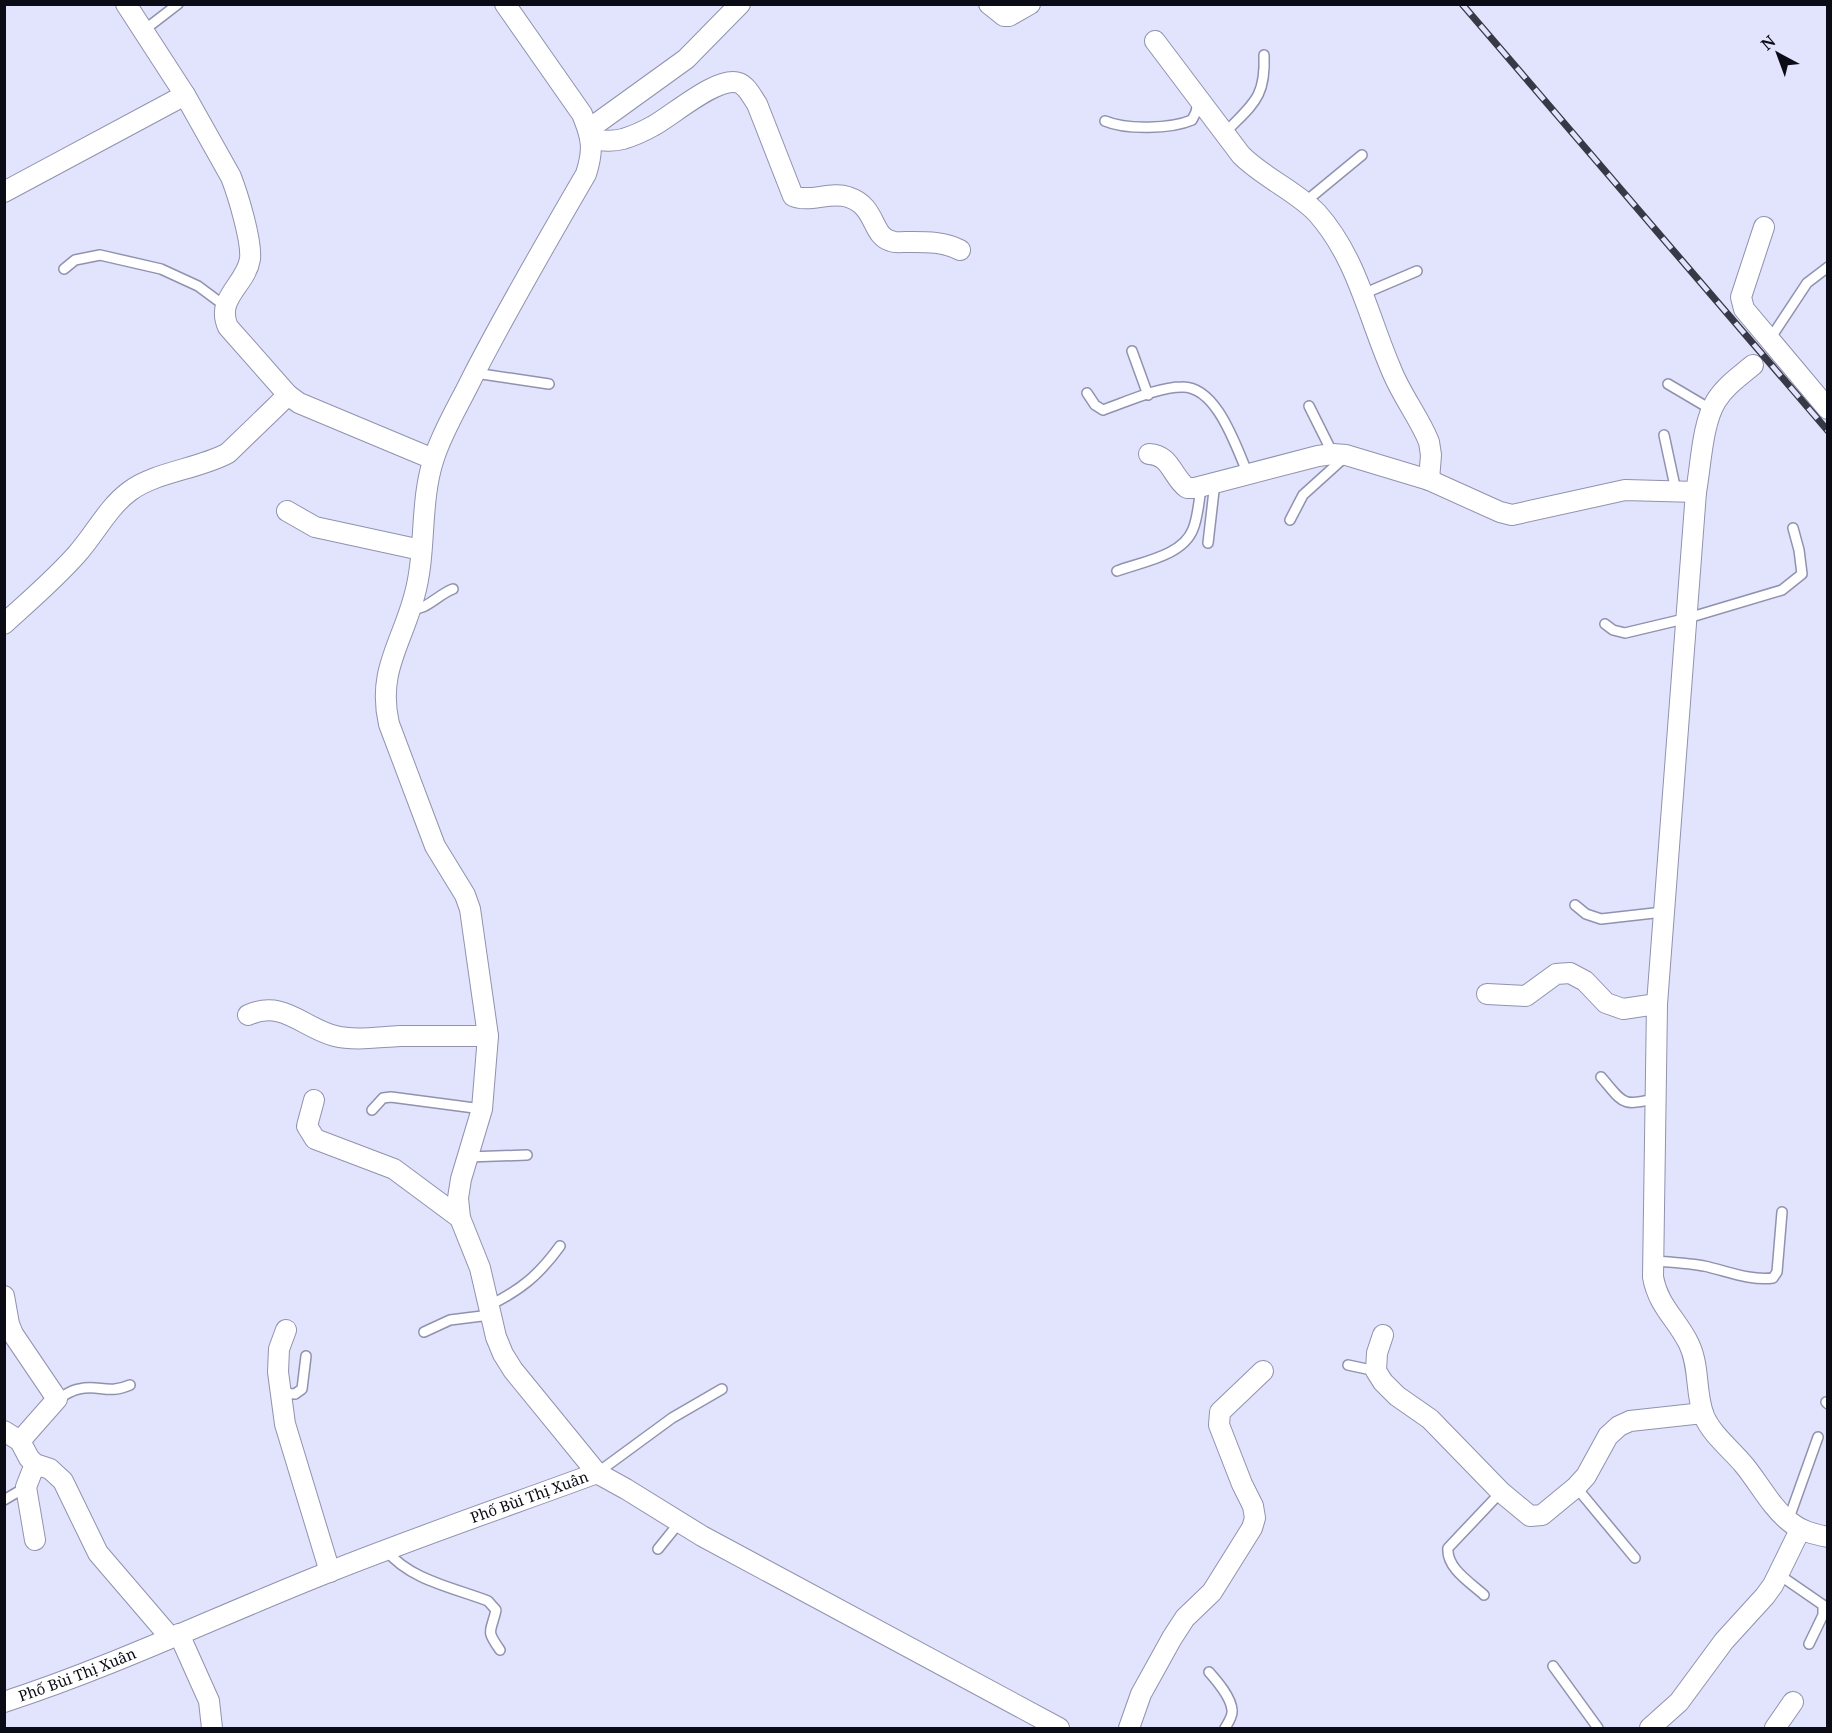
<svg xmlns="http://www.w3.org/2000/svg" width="1832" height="1733" viewBox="0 0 1832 1733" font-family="'Noto Serif',serif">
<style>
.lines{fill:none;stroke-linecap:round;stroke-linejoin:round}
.lane-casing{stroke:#9092af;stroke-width:12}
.street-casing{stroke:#9092af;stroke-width:22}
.lane{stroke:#fff;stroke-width:9}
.street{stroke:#fff;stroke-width:20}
.rail-casing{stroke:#383946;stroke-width:7}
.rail{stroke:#e2e4fd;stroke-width:4.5;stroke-dasharray:14;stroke-linecap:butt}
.labels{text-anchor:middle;stroke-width:4.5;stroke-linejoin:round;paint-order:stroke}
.street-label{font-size:15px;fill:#0b0b15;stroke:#e2e4fd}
</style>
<rect width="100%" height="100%" fill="#e2e4fd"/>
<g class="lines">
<g class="lane-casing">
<g id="lane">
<polyline points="143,31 178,4"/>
<path d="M1105,121C1126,130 1171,129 1192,120L1196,112L1198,101"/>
<path d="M1224,134C1252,104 1266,99 1264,55"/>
<polyline points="1305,202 1362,155"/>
<polyline points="64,269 75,260 100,255 161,269 198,286 225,306"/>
<polyline points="1363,294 1417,271"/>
<polyline points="1770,339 1807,283 1828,267"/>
<polyline points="1132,351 1148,395"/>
<polyline points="475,373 549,384"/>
<polyline points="1668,384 1712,410"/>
<path d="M1087,393L1095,405L1103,410C1126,402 1158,387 1182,387C1217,386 1236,447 1248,474"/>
<polyline points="1309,406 1333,454"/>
<polyline points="1664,435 1676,491"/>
<polyline points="1290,520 1303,495 1345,457"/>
<polyline points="1208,543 1215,482"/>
<path d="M1117,571C1141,562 1183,556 1193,529C1198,517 1199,501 1201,487"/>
<path d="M410,609C426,611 437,595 453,589"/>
<polyline points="1605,624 1613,630 1625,633 1688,618 1782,590 1802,574 1799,550 1793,528"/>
<polyline points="1575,905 1586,914 1601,919 1663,912"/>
<path d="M1601,1077C1623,1102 1621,1108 1656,1098"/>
<polyline points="372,1110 383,1098 391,1097 482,1109"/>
<polyline points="468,1157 527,1155"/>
<path d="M1653,1261C1670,1262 1687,1263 1704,1266C1727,1271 1750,1281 1773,1278L1777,1272L1782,1212"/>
<path d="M488,1306C521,1290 539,1275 560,1246"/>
<polyline points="424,1332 450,1320 490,1315"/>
<polyline points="1348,1365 1376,1371"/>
<polyline points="281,1393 295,1394 302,1389 306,1356"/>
<path d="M57,1399C64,1396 71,1390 79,1389C99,1384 107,1395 130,1385"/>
<polyline points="1826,1402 1828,1404"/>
<polyline points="597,1473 672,1418 722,1389"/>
<polyline points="1576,1487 1635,1558"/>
<polyline points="4,1500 26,1487"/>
<polyline points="1788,1521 1818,1437"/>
<polyline points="658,1549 679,1523"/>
<path d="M387,1551C410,1580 455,1588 488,1601L496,1610C491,1633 485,1629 500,1650"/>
<polyline points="1778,1574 1823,1605 1823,1615 1809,1644"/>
<path d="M1484,1595C1471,1583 1446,1568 1448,1548L1501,1492"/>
<polyline points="1553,1666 1598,1728"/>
<path d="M1209,1672C1217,1681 1231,1697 1232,1710C1233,1716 1228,1723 1225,1728"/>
</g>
</g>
<g class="street-casing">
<g id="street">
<path d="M126,4L185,95L231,177C238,195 252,241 250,259C246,285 215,298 228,327L288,395L299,403L433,459"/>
<path d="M505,4L582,114C592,138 594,149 586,174C547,241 508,308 473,376C460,403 443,430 434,458C419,503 427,552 414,597C401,645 377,672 389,724L435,846L465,895L470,909L488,1036L482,1109L461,1179L458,1198L460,1218L480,1268L496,1337L503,1354L513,1370L597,1473"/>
<polyline points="989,4 1004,16 1009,16 1030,4"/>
<path d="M1155,41L1241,155C1264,178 1296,191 1317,213C1357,258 1368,316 1391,369C1401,395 1419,417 1429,442L1431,455L1429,480"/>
<polyline points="589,129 686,59 740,4"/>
<path d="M591,139C602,141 612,142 623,139C633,136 644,131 653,126C672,116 718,75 739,83C747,86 752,97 757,104L793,196C809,203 831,191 848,197C877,206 871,236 891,241C895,243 901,242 905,242C924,242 943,241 960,250"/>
<polyline points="4,192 185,95"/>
<polyline points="1764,227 1741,297 1744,309 1828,409"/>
<path d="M1753,365C1740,376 1725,386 1716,401C1702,424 1701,465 1696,492L1657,1004L1653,1277C1658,1306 1677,1319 1689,1344C1700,1367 1695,1393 1704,1416C1712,1435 1731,1449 1744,1465C1759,1483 1771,1507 1790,1522C1801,1531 1813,1534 1828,1537"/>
<path d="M1149,454C1171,455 1172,477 1187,488H1195L1318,456L1333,454L1346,455L1429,480L1500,512L1512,515L1625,490L1696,492"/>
<polyline points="287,511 315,527 421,550"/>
<path d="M4,624C29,601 55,579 77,554C95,534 108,507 130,491C155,472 199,469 228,453L288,395"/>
<polyline points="1487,994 1526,996 1556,974 1570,973 1585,981 1606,1003 1623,1009 1657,1004"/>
<path d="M248,1015C283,999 303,1028 335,1036C355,1041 378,1037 400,1036C429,1036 459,1036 488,1036"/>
<polyline points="314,1100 307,1126 315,1139 394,1169 460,1218"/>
<polyline points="4,1296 9,1324 13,1334 57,1399 20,1441"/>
<polyline points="286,1330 279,1349 278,1372 285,1424 330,1572"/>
<polyline points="1383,1335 1377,1353 1376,1371 1383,1382 1397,1396 1430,1419 1501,1492 1530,1516 1542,1515 1576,1487 1586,1476 1608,1436 1619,1426 1630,1421 1703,1413"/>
<polyline points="4,1431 20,1441 29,1458 35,1464 50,1469 63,1481 98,1553 170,1637"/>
<polyline points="35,1464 26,1487 35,1540"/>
<polyline points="179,1634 209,1701 212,1728"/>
<path id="s1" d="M4,1702C115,1666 220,1615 329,1572C417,1537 507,1506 597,1473L626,1489L702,1536L1059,1728"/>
<polyline points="1129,1728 1141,1694 1172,1638 1185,1618 1212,1592 1252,1528 1255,1518 1253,1506 1242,1484 1219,1425 1220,1412 1263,1371"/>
<polyline points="1650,1728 1679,1702 1724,1641 1765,1596 1773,1585 1800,1530"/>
<polyline points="1775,1728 1793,1702"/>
</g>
</g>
<use href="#lane" class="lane"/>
<use href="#street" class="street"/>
<g class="rail-casing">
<polyline id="rail" points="1462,4 1828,431"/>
</g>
<use href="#rail" class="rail"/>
</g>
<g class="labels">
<g class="street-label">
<text dy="5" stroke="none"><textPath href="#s1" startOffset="564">Phố Bùi Thị Xuân</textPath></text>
<text dy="5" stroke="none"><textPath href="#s1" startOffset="78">Phố Bùi Thị Xuân</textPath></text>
</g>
</g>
<rect width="1832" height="1733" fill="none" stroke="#0b0b15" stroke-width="12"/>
<g transform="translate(1778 54) rotate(319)" stroke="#e2e4fd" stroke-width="4.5" paint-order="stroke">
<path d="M0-4.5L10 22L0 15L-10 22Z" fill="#0b0b15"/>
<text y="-9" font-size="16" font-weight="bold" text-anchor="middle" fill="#0b0b15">N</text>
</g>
</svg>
